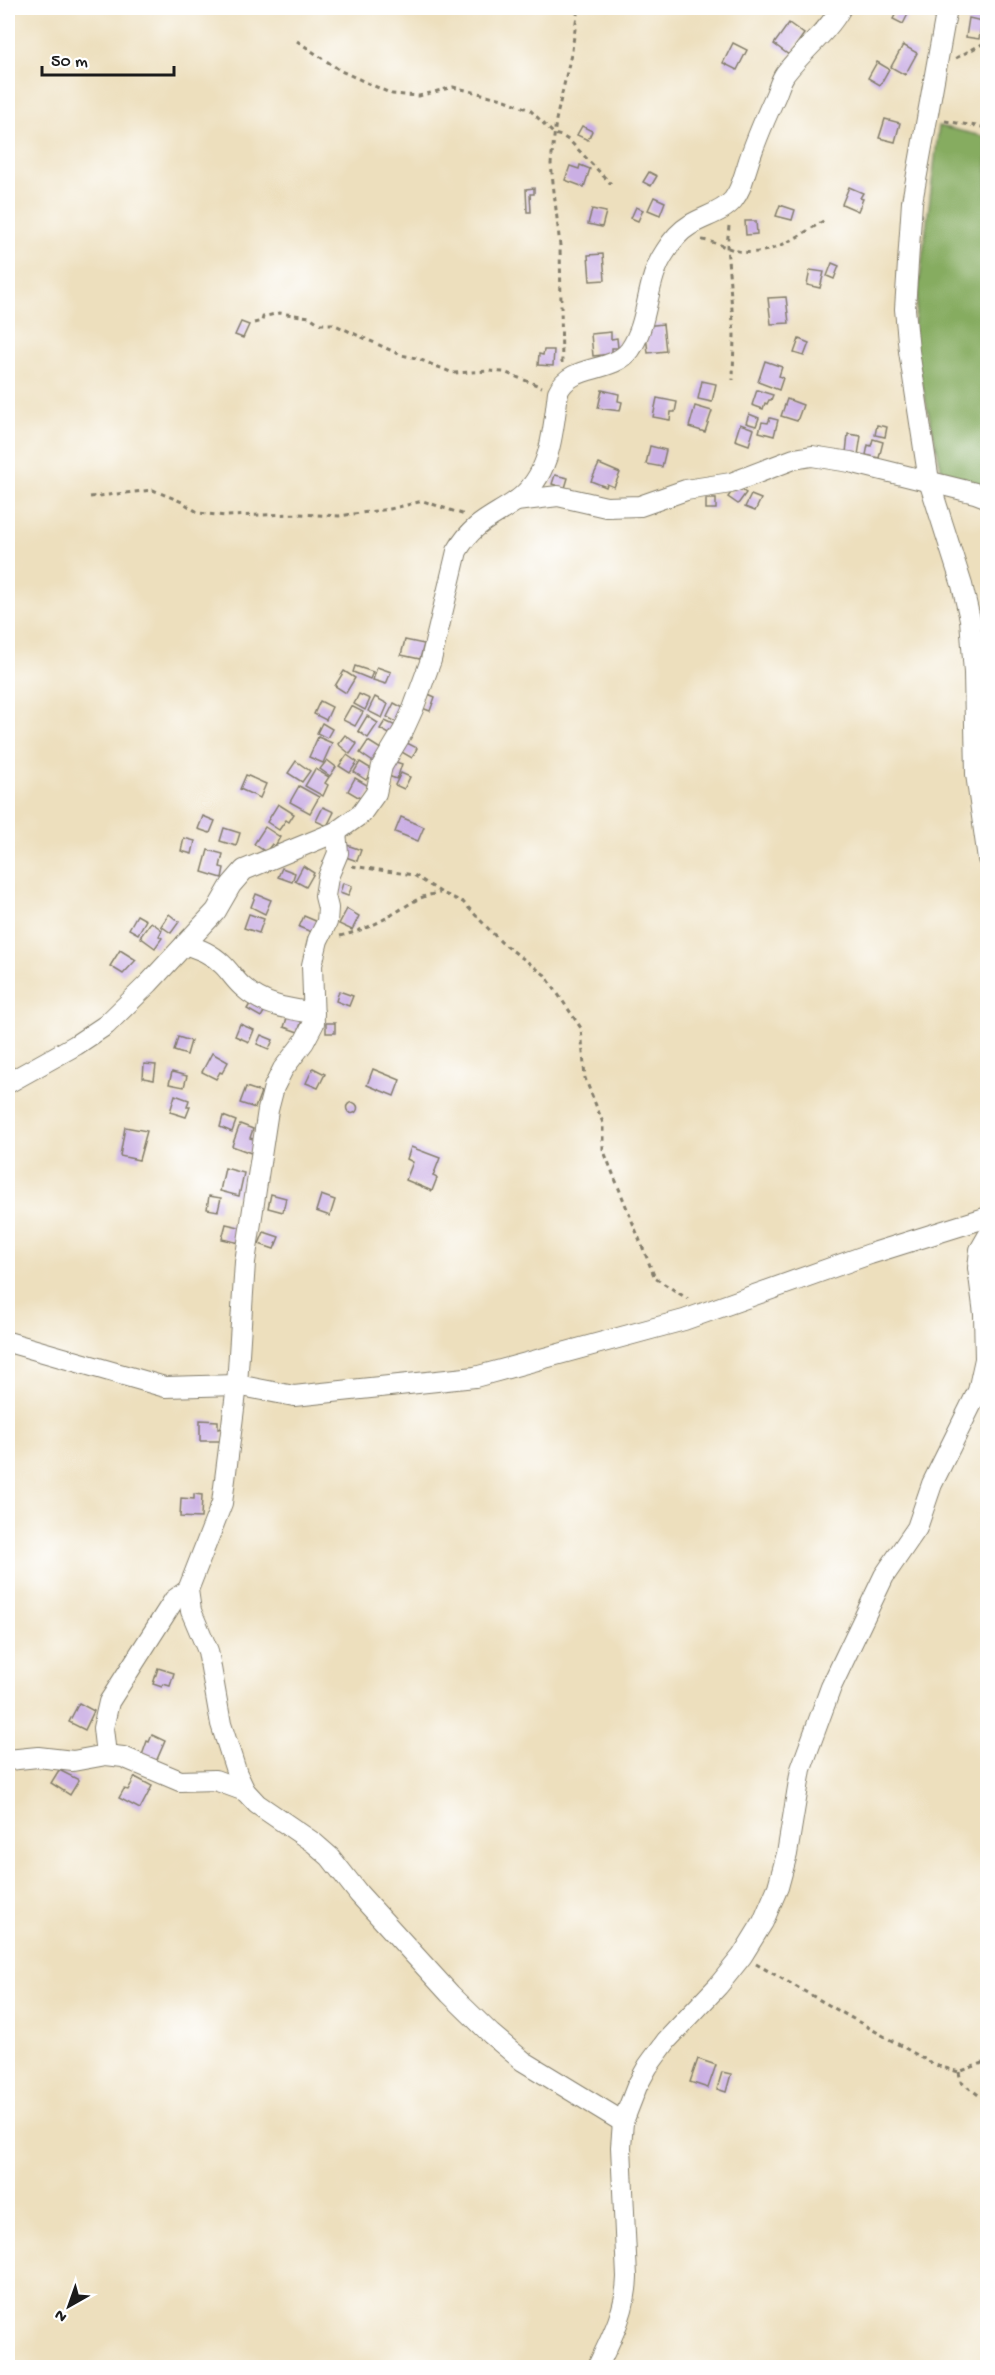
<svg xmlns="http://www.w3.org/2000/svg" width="995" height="2375" viewBox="0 0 995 2375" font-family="'Gochi Hand',sans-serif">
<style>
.forest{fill:#86ac61;stroke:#51643e;stroke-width:1.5}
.building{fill:#caafe4}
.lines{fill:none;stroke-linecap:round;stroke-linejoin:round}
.minor-casing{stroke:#847e6c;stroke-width:22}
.path{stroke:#847e6c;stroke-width:3;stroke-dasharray:4.5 4.5;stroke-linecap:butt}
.minor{stroke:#fff;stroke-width:20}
</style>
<rect width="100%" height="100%" fill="#fff"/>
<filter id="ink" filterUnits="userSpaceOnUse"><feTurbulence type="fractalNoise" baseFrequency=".0167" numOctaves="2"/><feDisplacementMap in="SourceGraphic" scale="12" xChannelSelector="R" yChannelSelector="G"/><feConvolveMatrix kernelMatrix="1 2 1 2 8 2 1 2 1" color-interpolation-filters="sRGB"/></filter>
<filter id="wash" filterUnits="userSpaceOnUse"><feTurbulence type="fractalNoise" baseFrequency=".008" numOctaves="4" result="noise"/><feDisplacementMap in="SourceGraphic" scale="24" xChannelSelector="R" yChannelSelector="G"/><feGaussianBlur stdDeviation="1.35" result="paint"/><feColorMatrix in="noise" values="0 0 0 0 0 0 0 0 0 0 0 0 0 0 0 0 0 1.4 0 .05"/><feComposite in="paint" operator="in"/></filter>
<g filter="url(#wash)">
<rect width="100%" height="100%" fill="#eddfbd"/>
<polygon class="forest" points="939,126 987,137 987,487 943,476 912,342"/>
<g id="blocks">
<g class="building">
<polygon points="899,8 911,8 903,24 893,19"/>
<polygon points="969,18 982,21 979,39 966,37"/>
<polygon points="789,23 804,34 789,55 774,44"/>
<polygon points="733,43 747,50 737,70 723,63"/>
<polygon points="903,45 917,53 905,75 891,67"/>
<polygon points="877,62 889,69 880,85 868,78"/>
<polygon points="885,119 900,123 895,142 879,138"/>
<polygon points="582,126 592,131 588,140 577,135"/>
<polygon points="580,165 590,169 584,187 565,180 570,166 579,169"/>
<polygon points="649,172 657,176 651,186 643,182"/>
<polygon points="849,187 863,193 860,198 863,199 858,211 842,204"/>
<polygon points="534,188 534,194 530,194 531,212 527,212 526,189"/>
<polygon points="654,197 665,202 660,215 648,210"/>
<polygon points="780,205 795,210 792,220 776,216"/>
<polygon points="636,207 643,210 638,221 631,218"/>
<polygon points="592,209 606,212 602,227 588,224"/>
<polygon points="745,221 756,221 757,234 746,235"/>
<polygon points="603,254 605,280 590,281 588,255"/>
<polygon points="832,263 839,266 834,279 827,276"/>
<polygon points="810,270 824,272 820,288 807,285"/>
<polygon points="786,297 789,323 771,324 768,298"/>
<polygon points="241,322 249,325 243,338 235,335"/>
<polygon points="663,324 666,351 648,353 645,326"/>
<polygon points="611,332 611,339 617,338 618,348 612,348 612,354 593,356 591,334"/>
<polygon points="799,339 809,343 804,356 794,353"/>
<polygon points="544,350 554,350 553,366 538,365 539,354 543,355"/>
<polygon points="765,361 782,367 779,376 783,378 779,390 758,382"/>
<polygon points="702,381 716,384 712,402 698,399"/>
<polygon points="602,390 619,394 618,401 622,402 620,411 598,408"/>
<polygon points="757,390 773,395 771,400 769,400 767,404 765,403 763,409 752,405"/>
<polygon points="657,398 677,402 675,412 671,412 670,420 653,417"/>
<polygon points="787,399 803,405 797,421 781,416"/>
<polygon points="695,406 712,411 705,432 689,427"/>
<polygon points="749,414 759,418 756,426 746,423"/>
<polygon points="770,418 778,420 774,436 759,432 762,422 768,423"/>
<polygon points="740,424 754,429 749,445 735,440"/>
<polygon points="877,425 887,427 885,437 875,435"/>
<polygon points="848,434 861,436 858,455 846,453"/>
<polygon points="873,439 883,442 879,458 866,455 868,445 871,446"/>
<polygon points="650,446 666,450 662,467 646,464"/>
<polygon points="599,464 620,473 614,487 607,484 606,487 591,481"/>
<polygon points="555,475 568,478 565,488 552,484"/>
<polygon points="736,486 746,493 738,504 728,497"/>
<polygon points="751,495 761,499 755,511 745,507"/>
<rect x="706" y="499" width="10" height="10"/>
<polygon points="405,640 424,644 420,659 401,655"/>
<polygon points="355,666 373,672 370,679 353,672"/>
<polygon points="377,667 391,672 386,684 373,680"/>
<polygon points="344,671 355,678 346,693 335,686"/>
<polygon points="426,693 435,697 430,711 422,708"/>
<polygon points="359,694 370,699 365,710 354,704"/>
<polygon points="375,697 388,704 382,718 368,711"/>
<polygon points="320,701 332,707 326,720 314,714"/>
<polygon points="394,703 407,710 400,724 387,717"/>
<polygon points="351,706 363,712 355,726 343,720"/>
<polygon points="367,716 378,723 368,738 358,731"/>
<polygon points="385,721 398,727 393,736 380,729"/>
<polygon points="322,723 332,729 327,738 317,733"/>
<polygon points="345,735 357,744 350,754 338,744"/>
<polygon points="318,737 332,743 323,763 309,757"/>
<polygon points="368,741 384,751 376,764 360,753"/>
<polygon points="405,742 417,748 412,758 400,751"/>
<polygon points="347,755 357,762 350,773 339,766"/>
<polygon points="327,760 336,767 330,776 320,769"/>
<polygon points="390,760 402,764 397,779 385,775"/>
<polygon points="296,761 310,771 302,782 288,773"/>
<polygon points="360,762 373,770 366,780 354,772"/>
<polygon points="315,769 329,777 325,783 328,785 323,796 305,786"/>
<polygon points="401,773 410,777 404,789 395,785"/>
<polygon points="246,775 266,784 260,798 240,789"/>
<polygon points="355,778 372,788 365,801 348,791"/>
<polygon points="299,786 319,797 310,813 290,802"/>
<polygon points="278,804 294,814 289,822 286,820 279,830 267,822"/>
<polygon points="323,807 334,812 327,826 316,821"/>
<polygon points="203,816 215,821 210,833 198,829"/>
<polygon points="401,817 424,827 418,841 395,832"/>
<polygon points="265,827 280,837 275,846 272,844 266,852 254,844"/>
<polygon points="224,828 240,833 236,846 220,841"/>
<polygon points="184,838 195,841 192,854 181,851"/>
<polygon points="347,845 361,850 357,861 343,856"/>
<polygon points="208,850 223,854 220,867 224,868 222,878 202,872"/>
<polygon points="303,866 314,873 306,887 295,881"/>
<polygon points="282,868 295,873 292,882 278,877"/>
<polygon points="343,883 352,886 348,896 340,893"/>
<polygon points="256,894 271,900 265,914 251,907"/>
<polygon points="347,909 359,916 352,930 339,924"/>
<polygon points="169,914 179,922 171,933 161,926"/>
<polygon points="249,914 264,919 259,933 244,928"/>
<polygon points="137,915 146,920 138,934 129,929"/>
<polygon points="304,916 318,922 314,933 299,927"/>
<polygon points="151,922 162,930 159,936 162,938 155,948 140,937"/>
<polygon points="120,950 136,960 123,974 110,966"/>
<polygon points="339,991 353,996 349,1006 336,1001"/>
<polygon points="253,999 267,1007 261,1017 247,1009"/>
<polygon points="289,1012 303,1017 298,1032 284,1027"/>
<rect x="326" y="1023" width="9" height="10"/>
<polygon points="240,1024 254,1030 249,1042 235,1036"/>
<polygon points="261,1035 273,1040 269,1049 257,1044"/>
<polygon points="178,1037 191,1041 187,1055 174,1051"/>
<polygon points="212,1053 228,1062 222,1073 220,1072 216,1079 202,1072"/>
<polygon points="144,1064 156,1065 154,1080 143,1078"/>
<polygon points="313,1068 325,1074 318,1088 306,1083"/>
<polygon points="373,1069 400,1080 394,1096 367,1085"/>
<polygon points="172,1072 187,1076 184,1087 169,1084"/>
<polygon points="246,1087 261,1092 255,1108 240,1103"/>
<polygon points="175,1095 189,1100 187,1107 190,1107 186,1117 170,1112"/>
<circle cx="352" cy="1108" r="5.5"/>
<polygon points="223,1116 236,1121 232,1132 220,1127"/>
<polygon points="240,1124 253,1129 250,1138 256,1140 251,1153 232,1146"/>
<polygon points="125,1127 147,1131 139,1160 120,1156"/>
<polygon points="411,1147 440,1158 433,1176 437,1178 432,1191 406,1180 413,1162 407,1159"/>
<polygon points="225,1168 244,1173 239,1196 220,1191"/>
<polygon points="271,1194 286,1198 283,1212 268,1208"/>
<polygon points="321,1195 335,1200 330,1216 316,1211"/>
<polygon points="209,1196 221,1198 218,1211 207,1209"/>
<polygon points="226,1224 244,1228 240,1243 222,1239"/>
<polygon points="264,1232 279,1237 274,1249 259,1244"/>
<polygon points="200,1420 218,1421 218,1429 222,1428 222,1441 200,1441"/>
<polygon points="194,1494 202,1495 201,1518 180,1517 181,1498 194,1499"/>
<polygon points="158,1668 174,1673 170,1686 163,1684 162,1687 153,1684"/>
<polygon points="79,1703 94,1711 85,1730 69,1722"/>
<polygon points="152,1735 165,1741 155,1764 141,1758 147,1741 149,1742"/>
<polygon points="59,1770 79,1780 70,1795 51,1783"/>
<polygon points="135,1777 152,1786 140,1809 119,1798 124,1789 128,1790"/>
<polygon points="698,2059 716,2065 708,2088 690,2082"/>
<polygon points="722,2072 731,2074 726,2092 717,2089"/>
</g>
</g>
</g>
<g filter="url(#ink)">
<use href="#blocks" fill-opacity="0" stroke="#847e6c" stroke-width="1.5"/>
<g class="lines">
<g class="minor-casing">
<g id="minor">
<polyline points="947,8 912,202 905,309 909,351 929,481 962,585 970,619 974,673 976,774 988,859"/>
<polyline points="516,501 558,496 606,507 640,506 686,490 731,483 794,459 812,456 850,462 975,493 988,498"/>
<polyline points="336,832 338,853 328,877 325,896 328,908 327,922 318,940 312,965 314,1023 304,1042 283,1069 274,1087 268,1110 245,1262 237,1385 222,1503 188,1590 191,1611 208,1651 221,1724 237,1774 245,1791 257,1804 314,1843 330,1857 359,1894 450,1994 491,2034 523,2061 623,2122"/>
<path d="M185,944C199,949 211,953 222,964C230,971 235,981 244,988C264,1006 289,1009 314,1013"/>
<path d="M8,1083L76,1045L106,1025L149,983L216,911L231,885L244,870L336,832L361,814L376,793L382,766L403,731L413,709L431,660L457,551C474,522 490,519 516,501C551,476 553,432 558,392C571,363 612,374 630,350C650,321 645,281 665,252C671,242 680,231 690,225C704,216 722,213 733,200C741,190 743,179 747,167C754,144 764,121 774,99C778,91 780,81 785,74C803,50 827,33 841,8"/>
<polyline points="8,1342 165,1387 237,1385 294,1396 475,1377 684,1320 870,1254 988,1217"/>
<polyline points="106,1755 103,1728 109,1702 174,1600 188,1590"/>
<polyline points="8,1760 38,1757 73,1761 106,1755 123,1757 180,1781 215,1780 245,1791"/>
<path d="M597,2368C612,2337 626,2311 627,2277L621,2147L623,2122L637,2086L648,2066L667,2040L718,1986L742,1956L763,1922L778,1887L787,1854L801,1769L831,1687L884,1576L917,1528L932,1484L978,1391L985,1359L984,1314L978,1268L980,1250L988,1236"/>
</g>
</g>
<g class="path">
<polyline points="297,41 341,71 392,94 419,96 453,87 503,99 530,110 554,134 562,136 570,141 611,184"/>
<polyline points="956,58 988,41"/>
<polyline points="945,121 988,128"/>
<polyline points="729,226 727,246 734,335 733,380"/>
<path d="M702,240C717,242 729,250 743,252C773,256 801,234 825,220"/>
<polyline points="254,323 262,321 263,317 279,313 310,317 320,324 333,324 401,355 416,358 453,373 488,371 504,372 542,387"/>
<polyline points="562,363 560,246 551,164 556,120 572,50 578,8"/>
<polyline points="90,497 153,490 182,502 199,513 226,516 300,514 339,516 390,509 423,501 465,515"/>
<polyline points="352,866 414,875 442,893 463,902 501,942 545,975 581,1028 585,1078 603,1123 603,1149 655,1278 688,1299"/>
<path d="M340,936C358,932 377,924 393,914C412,903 418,896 440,893"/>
<polyline points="756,1964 935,2065 959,2072 988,2061"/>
<polyline points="959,2072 961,2082 988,2102"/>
</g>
<use href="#minor" class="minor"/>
</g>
</g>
<rect width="995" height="2375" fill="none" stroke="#fff" stroke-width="30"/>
<g transform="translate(69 2306) rotate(220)" stroke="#ffffff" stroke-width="4.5" paint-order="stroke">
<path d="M0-4.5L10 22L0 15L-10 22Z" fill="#1c1c1c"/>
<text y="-9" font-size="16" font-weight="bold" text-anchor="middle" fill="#1c1c1c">N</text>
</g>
<path d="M42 66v9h132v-9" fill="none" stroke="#1c1c1c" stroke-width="3"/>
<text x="51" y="66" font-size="18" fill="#1c1c1c" stroke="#ffffff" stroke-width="4.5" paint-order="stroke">50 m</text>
</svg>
